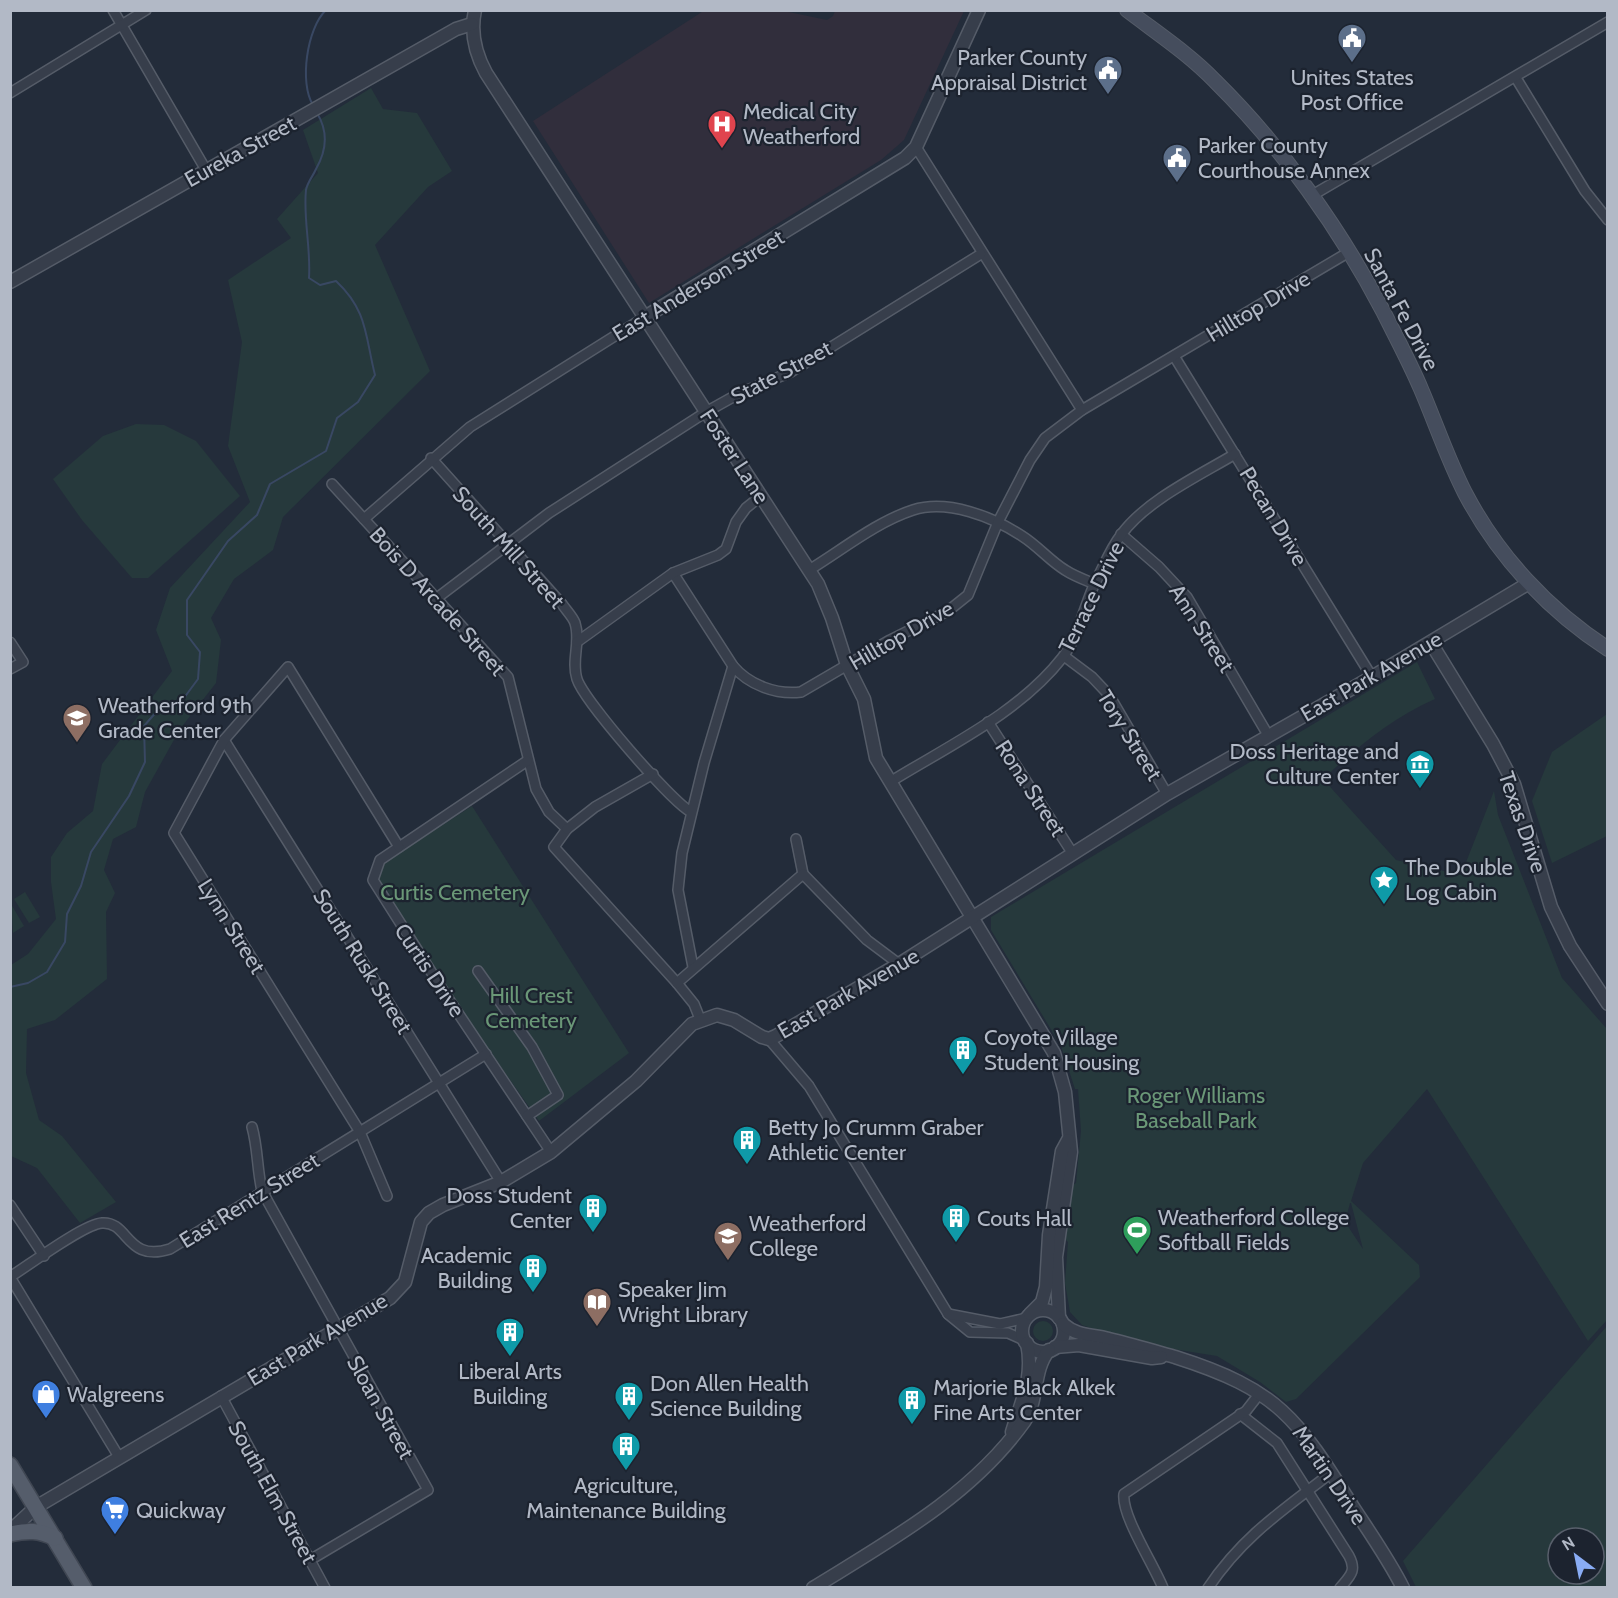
<svg xmlns="http://www.w3.org/2000/svg" width="1618" height="1598" viewBox="0 0 1618 1598" font-family="Cabin,sans-serif">
<style>
.medical{fill:#312e3c}
.green{fill:#26393c;fill-rule:evenodd}
.lines{fill:none;stroke-linecap:round;stroke-linejoin:round}
.stream{stroke:#394863;stroke-width:2}
.minor-casing{stroke:#555c68;stroke-width:12}
.tertiary-casing{stroke:#555c68;stroke-width:15}
.secondary-casing{stroke:#555c68;stroke-width:16}
.primary-casing{stroke:#404753;stroke-width:18}
.minor{stroke:#373e4b;stroke-width:9}
.tertiary{stroke:#373e4b;stroke-width:12}
.secondary{stroke:#454d5d;stroke-width:14}
.primary{stroke:#555d6b;stroke-width:15}
.labels{text-anchor:middle;stroke-width:4.5;stroke-linejoin:round;paint-order:stroke}
.poi-label{font-size:22px;fill:#b2b9c6;stroke:#1c232f;text-anchor:start}
.street-label{font-size:22px;fill:#b2b9c6;stroke:#1c232f}
.park-label{font-size:22px;fill:#6a9777;stroke:#1c232f}
</style>
<rect width="100%" height="100%" fill="#232c3a"/>
<polygon class="medical" points="705,10 784,11 827,20 833,16 835,11 964,11 904,140 881,160 649,303 533,121"/>
<g class="green">
<polygon points="371,88 383,109 417,113 452,171 428,187 375,245 430,371 283,517 273,550 234,579 211,618 221,640 216,683 180,729 145,792 136,827 113,839 104,870 115,893 106,912 107,979 55,1020 27,1029 26,1073 39,1120 62,1136 116,1202 80,1223 37,1168 11,1156 11,965 28,954 56,919 51,882 51,857 67,833 93,811 102,764 172,671 156,630 170,588 250,502 228,446 242,342 228,280 291,238 277,219 318,173 303,130"/>
<polygon points="136,424 164,425 196,441 240,496 148,578 132,578 82,520 53,479 103,436"/>
<path d="M1417,662L1435,699C1392,718 1357,747 1323,779L1396,860L1461,875L1494,791L1498,815L1562,978L1607,1029V1320L1588,1341L1427,1089L1363,1163L1351,1201L1419,1265L1420,1277L1296,1399L1286,1402L1260,1382L1217,1356L1135,1343L1082,1325L1070,1312L1065,1283L1068,1242L1064,1238L1071,1186L1076,1183L1081,1131L1078,1089H1075L1061,1046L991,930V917ZM1350,1203H1351L1363,1249L1345,1222Z"/>
<polygon points="1607,714 1607,836 1552,863 1532,801 1552,752"/>
<polygon points="472,806 629,1053 539,1121 448,992 378,880 380,869 388,860"/>
<polygon points="25,892 40,917 29,923 14,899"/>
<polygon points="11,904 24,926 13,933"/>
<circle cx="1043" cy="1331" r="10"/>
<path d="M1607,1326V1587H1416L1403,1561ZM1558,1538H1594V1574H1558Z"/>
</g>
<g class="lines">
<g class="stream">
<path d="M313,105C299,83 307,28 326,10"/>
<path d="M10,987L28,983L47,972L65,942L67,914L81,886L91,852L129,796L145,762L144,726L164,703L181,702L198,679L200,652L187,635V600L228,541L257,515L270,484L326,451L337,418L358,402L375,375C365,336 368,311 336,281L320,285L309,278C311,248 303,218 306,190C307,183 313,176 316,169C327,150 328,131 317,113"/>
</g>
<g class="minor-casing">
<g id="minor">
<polyline points="113,10 206,170"/>
<polyline points="1516,78 1585,191 1608,220"/>
<polyline points="10,93 146,10"/>
<polyline points="916,147 1082,410"/>
<polyline points="1311,196 1608,22"/>
<polyline points="1174,356 1372,677"/>
<path d="M431,458L562,604C566,610 573,617 575,623C581,642 571,660 577,679C584,701 671,801 691,812"/>
<polyline points="332,484 508,677 536,789 549,812 567,829 554,847 677,983 694,1004 700,1019"/>
<polyline points="364,519 470,427 645,317"/>
<polyline points="1121,534 1159,567 1187,597 1268,735"/>
<path d="M809,570C842,550 876,522 913,510C948,499 993,517 1022,536C1038,546 1050,561 1065,570C1074,576 1085,580 1095,584"/>
<polyline points="673,573 733,666"/>
<polyline points="437,598 549,513 706,412 740,393 791,372 981,254"/>
<polyline points="10,642 23,662 10,669"/>
<polyline points="577,642 673,573 718,555 726,549 736,522 746,508 761,496"/>
<polyline points="1064,656 1092,677 1109,695 1167,794"/>
<polyline points="988,722 1073,854"/>
<polyline points="224,740 501,1182"/>
<polyline points="527,761 380,860 373,880 444,992 551,1152"/>
<path d="M890,782C948,746 1019,713 1062,658C1078,638 1084,606 1095,583C1103,568 1110,549 1121,535C1145,501 1200,475 1235,454"/>
<polyline points="567,829 595,807 653,774"/>
<polyline points="796,839 803,874"/>
<path d="M693,967L678,890L682,853L704,763L733,666C749,685 776,695 801,692L890,640L948,611L968,595L998,522L1030,460L1045,438L1082,410L1349,252"/>
<polyline points="478,971 532,1047 558,1095 527,1116"/>
<polyline points="677,983 803,874 867,940 899,964"/>
<polyline points="769,1039 809,1086 948,1314 970,1332 1008,1333 1024,1340"/>
<path d="M252,1127C258,1148 257,1170 262,1191L428,1490L310,1560"/>
<polyline points="387,1196 360,1132 174,833 224,740 288,667 399,847"/>
<polyline points="10,1205 44,1256"/>
<polyline points="948,1314 1000,1324 1027,1318"/>
<polyline points="221,1396 325,1588"/>
<path d="M1240,1414L1277,1443L1349,1556C1357,1571 1350,1576 1340,1588"/>
<path d="M119,1457L10,1277C29,1265 84,1224 102,1223C129,1221 126,1263 170,1249L486,1054"/>
<path d="M1163,1588C1154,1565 1121,1515 1124,1494L1246,1411L1260,1393"/>
<path d="M1208,1588C1243,1536 1283,1510 1331,1473"/>
</g>
</g>
<g class="tertiary-casing">
<g id="tertiary">
<path d="M475,10C470,33 475,53 486,73L818,584L832,618L847,665L864,699L876,758L1054,1053L1065,1092L1071,1152L1056,1257L1059,1318"/>
<polyline points="10,282 456,29 472,24"/>
<polyline points="645,317 905,158 916,147 979,10"/>
<polyline points="1431,643 1493,744 1514,784 1551,907 1570,946 1608,1004"/>
<circle cx="1043" cy="1331" r="21"/>
<polyline points="1030,1314 1042,1302 1046,1287 1049,1235 1062,1151 1068,1140"/>
<path d="M1063,1324C1078,1337 1091,1334 1109,1339C1131,1344 1153,1351 1175,1357C1279,1390 1297,1418 1353,1507C1370,1533 1389,1560 1403,1588"/>
<polyline points="1055,1347 1079,1345 1152,1358 1161,1357"/>
<path d="M1012,1432C1022,1400 1034,1377 1027,1343"/>
<polyline points="10,1531 36,1507 390,1298 405,1282 421,1222 429,1213 443,1205 501,1182 551,1152 636,1081 692,1024 717,1015 734,1020 762,1037 769,1039 776,1036 899,964 1167,794 1372,677 1529,583"/>
<path d="M813,1588C889,1541 971,1496 1024,1422C1039,1400 1032,1371 1049,1350"/>
</g>
</g>
<g class="secondary-casing">
<path id="secondary" d="M1127,10C1157,33 1189,54 1215,81C1282,147 1340,229 1383,311C1396,337 1410,363 1421,389C1436,424 1448,460 1465,493C1498,556 1548,610 1608,649"/>
</g>
<g class="primary-casing">
<g id="primary">
<polyline points="10,1465 84,1588"/>
<path d="M10,1534C28,1530 39,1530 55,1538"/>
</g>
</g>
<use href="#minor" class="minor"/>
<use href="#tertiary" class="tertiary"/>
<use href="#secondary" class="secondary"/>
<use href="#primary" class="primary"/>
</g>
<defs>
<g id="civic-pin" transform="scale(1.5)"><path d="M0 17L-7.5 6A9.5 9.5 0 1 1 7.5 6Z" fill="#5c6f8a" stroke="#1c232f"/><path d="M-.6-6.5H3V-4.5H.6V-3L4-1V1h2V6H-6V1h2V-1L-.6-3ZM-1.2 2.5V6h2.4V2.5Z" fill="#fff"/></g>
<g id="hospital-pin" transform="scale(1.5)"><path d="M0 17L-7.5 6A9.5 9.5 0 1 1 7.5 6Z" fill="#e0444e" stroke="#1c232f"/><path d="M-5-5h3v3.5h4V-5h3V5h-3V1.5h-4V5h-3Z" fill="#fff"/></g>
<g id="school-pin" transform="scale(1.5)"><path d="M0 17L-7.5 6A9.5 9.5 0 1 1 7.5 6Z" fill="#8d6e63" stroke="#1c232f"/><path d="M0-5L7-2L0 1L-7-2ZM-4 1L0 2.5L4 1V4Q0 6-4 4Z" fill="#fff"/></g>
<g id="museum-pin" transform="scale(1.5)"><path d="M0 17L-7.5 6A9.5 9.5 0 1 1 7.5 6Z" fill="#0f9aa8" stroke="#1c232f"/><path d="M0-6L6-3V-2H-6V-3ZM-5-1h2V3h-2ZM-1-1h2V3h-2ZM3-1h2V3H3ZM-6 4H6V6H-6Z" fill="#fff"/></g>
<g id="sight-pin" transform="scale(1.5)"><path d="M0 17L-7.5 6A9.5 9.5 0 1 1 7.5 6Z" fill="#0f9aa8" stroke="#1c232f"/><path d="M0-6L1.8-2.2L6-1.7L2.9 1.2L3.7 5.4L0 3.3L-3.7 5.4L-2.9 1.2L-6-1.7L-1.8-2.2Z" fill="#fff"/></g>
<g id="building-pin" transform="scale(1.5)"><path d="M0 17L-7.5 6A9.5 9.5 0 1 1 7.5 6Z" fill="#0f9aa8" stroke="#1c232f"/><path d="M-4-6H4V6H1V3H-1V6H-4ZM-2.5-4.3h1.7v1.8h-1.7ZM.8-4.3h1.7v1.8H.8ZM-2.5-1h1.7V.8h-1.7ZM.8-1h1.7V.8H.8Z" fill="#fff"/></g>
<g id="stadium-pin" transform="scale(1.5)"><path d="M0 17L-7.5 6A9.5 9.5 0 1 1 7.5 6Z" fill="#2e9e5b" stroke="#1c232f"/><path d="M0-5a6.5 5 0 1 0 0 10a6.5 5 0 1 0 0-10ZM-3.5-1.8h7v3.6h-7Z" fill="#fff"/></g>
<g id="university-pin" transform="scale(1.5)"><path d="M0 17L-7.5 6A9.5 9.5 0 1 1 7.5 6Z" fill="#8d6e63" stroke="#1c232f"/><path d="M0-5L7-2L0 1L-7-2ZM-4 1L0 2.5L4 1V4Q0 6-4 4Z" fill="#fff"/></g>
<g id="library-pin" transform="scale(1.5)"><path d="M0 17L-7.5 6A9.5 9.5 0 1 1 7.5 6Z" fill="#8d6e63" stroke="#1c232f"/><path d="M-6-4Q-3-5.5-.7-3.5V5Q-3 3-6 4ZM6-4Q3-5.5 .7-3.5V5Q3 3 6 4Z" fill="#fff"/></g>
<g id="shop-pin" transform="scale(1.5)"><path d="M0 17L-7.5 6A9.5 9.5 0 1 1 7.5 6Z" fill="#3f7fe0" stroke="#1c232f"/><path d="M-5-2.5h2.3a2.7 3.5 0 0 1 5.4 0H5L5.5 6h-11ZM-1.5-2.5h3a1.5 2.3 0 0 0-3 0Z" fill="#fff"/></g>
<g id="supermarket-pin" transform="scale(1.5)"><path d="M0 17L-7.5 6A9.5 9.5 0 1 1 7.5 6Z" fill="#3f7fe0" stroke="#1c232f"/><path d="M-6-5.5h2.5l.6 2H6L4.5 2H-2.5L-4.4-4H-6ZM-1.5 3.2a1.3 1.3 0 1 0 .1 0ZM3 3.2a1.3 1.3 0 1 0 .1 0Z" fill="#fff"/></g>
</defs>
<g fill-rule="evenodd">
<use href="#civic-pin" x="1352" y="38"/>
<use href="#civic-pin" x="1108" y="70"/>
<use href="#hospital-pin" x="722" y="124"/>
<use href="#civic-pin" x="1177" y="158"/>
<use href="#school-pin" x="77" y="718"/>
<use href="#museum-pin" x="1420" y="764"/>
<use href="#sight-pin" x="1384" y="880"/>
<use href="#building-pin" x="963" y="1050"/>
<use href="#building-pin" x="747" y="1140"/>
<use href="#building-pin" x="593" y="1208"/>
<use href="#building-pin" x="956" y="1218"/>
<use href="#stadium-pin" x="1137" y="1230"/>
<use href="#university-pin" x="728" y="1236"/>
<use href="#building-pin" x="533" y="1268"/>
<use href="#library-pin" x="597" y="1302"/>
<use href="#building-pin" x="510" y="1332"/>
<use href="#shop-pin" x="46" y="1394"/>
<use href="#building-pin" x="629" y="1396"/>
<use href="#building-pin" x="912" y="1400"/>
<use href="#building-pin" x="626" y="1446"/>
<use href="#supermarket-pin" x="115" y="1510"/>
</g>
<g class="labels">
<g class="poi-label">
<text x="1087" y="65" text-anchor="end">Parker County<tspan x="1087" dy="25">Appraisal District</tspan></text>
<text x="1352" y="85" text-anchor="middle">Unites States<tspan x="1352" dy="25">Post Office</tspan></text>
<text x="743" y="119">Medical City<tspan x="743" dy="25">Weatherford</tspan></text>
<text x="1198" y="153">Parker County<tspan x="1198" dy="25">Courthouse Annex</tspan></text>
<text x="98" y="713">Weatherford 9th<tspan x="98" dy="25">Grade Center</tspan></text>
<text x="1399" y="759" text-anchor="end">Doss Heritage and<tspan x="1399" dy="25">Culture Center</tspan></text>
<text x="1405" y="875">The Double<tspan x="1405" dy="25">Log Cabin</tspan></text>
<text x="984" y="1045">Coyote Village<tspan x="984" dy="25">Student Housing</tspan></text>
<text x="768" y="1135">Betty Jo Crumm Graber<tspan x="768" dy="25">Athletic Center</tspan></text>
<text x="572" y="1203" text-anchor="end">Doss Student<tspan x="572" dy="25">Center</tspan></text>
<text x="1158" y="1225">Weatherford College<tspan x="1158" dy="25">Softball Fields</tspan></text>
<text x="977" y="1226">Couts Hall</text>
<text x="749" y="1231">Weatherford<tspan x="749" dy="25">College</tspan></text>
<text x="512" y="1263" text-anchor="end">Academic<tspan x="512" dy="25">Building</tspan></text>
<text x="618" y="1297">Speaker Jim<tspan x="618" dy="25">Wright Library</tspan></text>
<text x="510" y="1379" text-anchor="middle">Liberal Arts<tspan x="510" dy="25">Building</tspan></text>
<text x="650" y="1391">Don Allen Health<tspan x="650" dy="25">Science Building</tspan></text>
<text x="933" y="1395">Marjorie Black Alkek<tspan x="933" dy="25">Fine Arts Center</tspan></text>
<text x="67" y="1402">Walgreens</text>
<text x="626" y="1493" text-anchor="middle">Agriculture,<tspan x="626" dy="25">Maintenance Building</tspan></text>
<text x="136" y="1518">Quickway</text>
</g>
<g class="street-label">
<text transform="translate(240 151) rotate(-29)" y="8">Eureka Street</text>
<text transform="translate(698 285) rotate(-31)" y="8">East Anderson Street</text>
<text transform="translate(1258 306) rotate(-31)" y="8">Hilltop Drive</text>
<text transform="translate(1402 309) rotate(62)" y="8">Santa Fe Drive</text>
<text transform="translate(781 372) rotate(-28)" y="8">State Street</text>
<text transform="translate(735 456) rotate(57)" y="8">Foster Lane</text>
<text transform="translate(1274 516) rotate(59)" y="8">Pecan Drive</text>
<text transform="translate(509 547) rotate(48)" y="8">South Mill Street</text>
<text transform="translate(1091 597) rotate(-64)" y="8">Terrace Drive</text>
<text transform="translate(438 601) rotate(48)" y="8">Bois D Arcade Street</text>
<text transform="translate(1202 628) rotate(57)" y="8">Ann Street</text>
<text transform="translate(901 635) rotate(-30)" y="8">Hilltop Drive</text>
<text transform="translate(1371 676) rotate(-30)" y="8">East Park Avenue</text>
<text transform="translate(1130 735) rotate(58)" y="8">Tory Street</text>
<text transform="translate(1031 788) rotate(57)" y="8">Rona Street</text>
<text transform="translate(1523 822) rotate(71)" y="8">Texas Drive</text>
<text transform="translate(232 926) rotate(58)" y="8">Lynn Street</text>
<text transform="translate(363 961) rotate(58)" y="8">South Rusk Street</text>
<text transform="translate(430 970) rotate(56)" y="8">Curtis Drive</text>
<text transform="translate(848 993) rotate(-30)" y="8">East Park Avenue</text>
<text transform="translate(249 1200) rotate(-32)" y="8">East Rentz Street</text>
<text transform="translate(317 1339) rotate(-31)" y="8">East Park Avenue</text>
<text transform="translate(381 1407) rotate(61)" y="8">Sloan Street</text>
<text transform="translate(1330 1475) rotate(56)" y="8">Martin Drive</text>
<text transform="translate(273 1492) rotate(61)" y="8">South Elm Street</text>
</g>
<g class="park-label">
<text x="455" y="900">Curtis Cemetery</text>
<text x="531" y="1003">Hill Crest<tspan x="531" dy="25">Cemetery</tspan></text>
<text x="1196" y="1103">Roger Williams<tspan x="1196" dy="25">Baseball Park</tspan></text>
</g>
</g>
<rect width="1618" height="1598" fill="none" stroke="#b2b9c6" stroke-width="24"/>
<g transform="translate(1576 1556) rotate(328)"><circle r="28" fill="#1c232f" stroke="#585f6b" stroke-width="1.5"/>
<path d="M0-4.5L10 22L0 15L-10 22Z" fill="#89acf4"/>
<text y="-9" font-size="16" font-weight="bold" text-anchor="middle" fill="#b2b9c6">N</text>
</g>
</svg>
